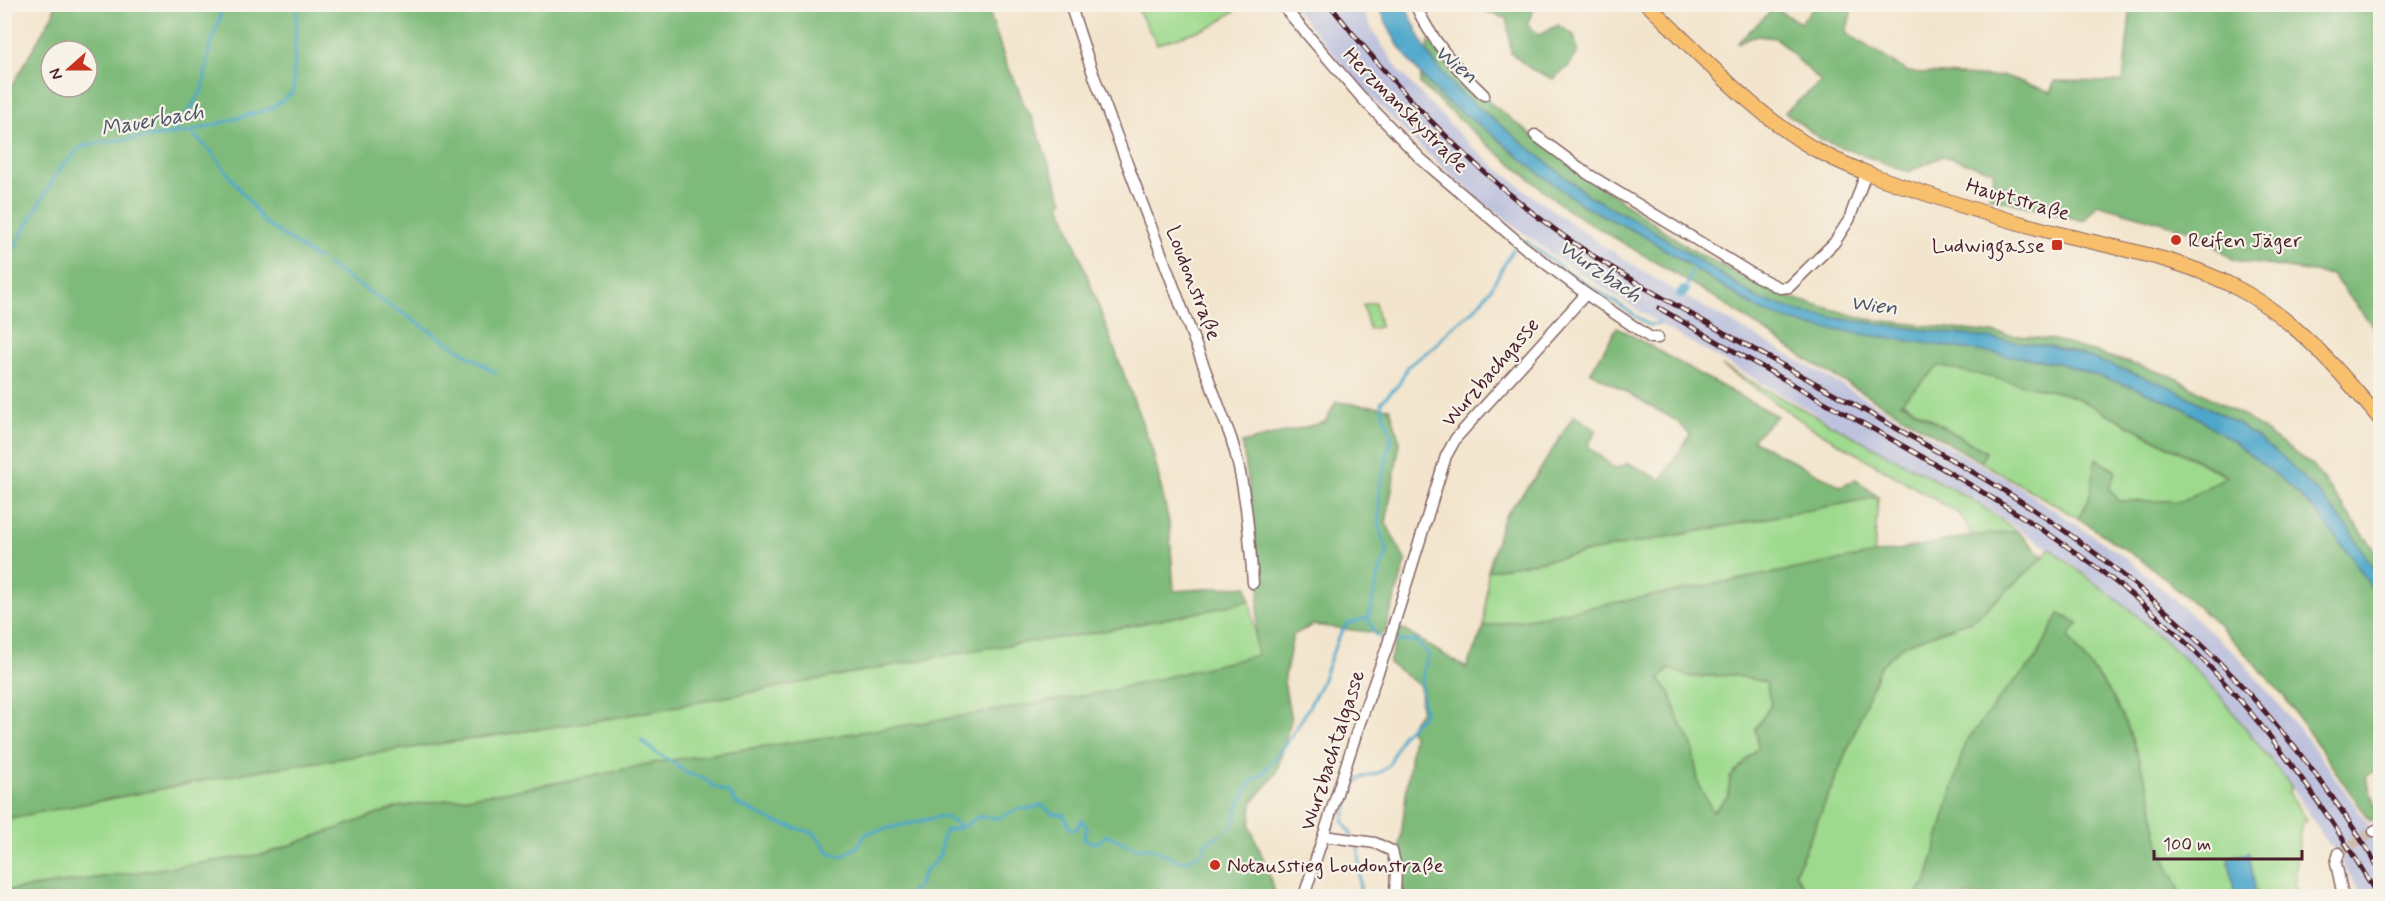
<svg xmlns="http://www.w3.org/2000/svg" width="2385" height="901" viewBox="0 0 2385 901" font-family="Mynerve,sans-serif">
<style>
.industrial{fill:#bfc2dd}
.green{fill:#9eda8e;stroke:#747c5c;stroke-width:1.5}
.forest{fill:#7eba79;stroke:#646c52;stroke-width:1.5;fill-rule:evenodd}
.water{fill:#4ea7cb;stroke:#4c637b;stroke-width:1.5}
.lines{fill:none;stroke-linecap:round;stroke-linejoin:round}
.stream{stroke:#4ea7cb;stroke-width:3}
.canal{stroke:#4ea7cb;stroke-width:10}
.minor-tunnel{stroke:#d1bdad;stroke-width:10;stroke-dasharray:10 5;stroke-linecap:butt}
.minor-casing{stroke:#856464;stroke-width:13}
.major-casing{stroke:#856464;stroke-width:16}
.minor{stroke:#fff;stroke-width:10}
.major{stroke:#f8bf6c;stroke-width:14}
.rail-casing{stroke:#4a1f2b;stroke-width:5}
.rail{stroke:#f7f3e8;stroke-width:3;stroke-dasharray:9;stroke-linecap:butt}
.poi-dot{fill:#c8321e;stroke:#f7f3e8;stroke-width:2}
.labels{text-anchor:middle;stroke-width:4.5;stroke-linejoin:round;paint-order:stroke}
.street-label{font-size:21px;fill:#4a1f2b;stroke:#f7f3e8}
.poi-label{font-size:21px;fill:#4a1f2b;stroke:#f7f3e8;text-anchor:start}
.water-label{font-size:22px;font-style:italic;fill:#4c556b;stroke:#f7f3e8}
</style>
<rect width="100%" height="100%" fill="#f7f3e8"/>
<filter id="ink" filterUnits="userSpaceOnUse"><feTurbulence type="fractalNoise" baseFrequency=".0167" numOctaves="2"/><feDisplacementMap in="SourceGraphic" scale="12" xChannelSelector="R" yChannelSelector="G"/><feConvolveMatrix kernelMatrix="1 2 1 2 8 2 1 2 1" color-interpolation-filters="sRGB"/></filter>
<filter id="wash" filterUnits="userSpaceOnUse"><feTurbulence type="fractalNoise" baseFrequency=".008" numOctaves="4" result="noise"/><feDisplacementMap in="SourceGraphic" scale="24" xChannelSelector="R" yChannelSelector="G"/><feGaussianBlur stdDeviation="1.35" result="paint"/><feColorMatrix in="noise" values="0 0 0 0 0 0 0 0 0 0 0 0 0 0 0 0 0 1.4 0 .05"/><feComposite in="paint" operator="in"/></filter>
<g filter="url(#wash)">
<rect width="100%" height="100%" fill="#f3e5cd"/>
<polygon class="industrial" points="1292,5 1360,5 1374,33 1401,73 1472,147 1528,193 1602,245 1664,284 2015,484 2128,559 2238,656 2309,741 2369,825 2367,828 2371,836 2375,835 2380,843 2380,896 2362,896 2332,846 2327,842 2288,782 2221,697 2192,666 2134,613 2067,560 1974,500 1951,486 1938,485 1876,451 1801,405 1669,330 1554,256 1475,196 1414,141 1359,85"/>
<g class="green">
<polygon points="1135,5 1243,5 1213,26 1157,44"/>
<polygon points="1375,302 1380,327 1369,329 1363,305"/>
<polygon points="1939,365 1946,365 1952,368 2066,394 2081,400 2227,477 2183,501 2118,501 2109,488 2089,500 2078,518 1981,462 1986,452 1901,401"/>
<polygon points="1722,366 1971,499 2017,531 1972,536 1960,514 1811,427"/>
<polygon points="1878,497 1874,555 1484,627 1488,571"/>
<polygon points="2049,548 2134,613 2192,666 2221,697 2288,782 2292,788 2288,791 2307,820 2301,826 2294,885 2300,896 2180,896 2178,886 2167,865 2156,832 2151,795 2128,728 2112,696 2068,636 2059,614 2034,662 2008,688 1965,743 1926,884 1913,896 1809,896 1795,874 1850,744 1880,666 1904,645 1975,619 2044,557"/>
<polygon points="1250,600 1258,655 1105,692 915,724 652,763 600,775 505,792 398,807 265,854 5,891 5,819 249,772 619,717 980,649 1087,634 1210,610"/>
<polygon points="1669,668 1691,677 1733,675 1766,682 1771,705 1756,728 1758,747 1730,778 1728,796 1712,813 1699,786 1691,741 1679,722 1670,692 1659,680"/>
</g>
<g class="forest">
<polygon points="1817,4 1853,5 1846,33 1908,72 1996,77 2002,75 2051,92 2054,81 2123,82 2131,5 2380,5 2380,335 2332,275 2234,260 2198,233 2097,204 2084,221 1989,197 1994,171 1943,156 1908,172 1822,140 1785,112 1821,82 1776,38 1756,36 1737,43 1774,8 1800,23"/>
<path d="M55,5H987L1008,69L1018,88L1025,108L1031,115L1063,201L1060,203L1153,452L1169,522L1174,591L1247,586L1250,600L1210,610L1087,634L980,649L619,717L249,772L5,819V98L53,14ZM51,51H87V87H51Z"/>
<polygon points="1480,5 1536,5 1527,24 1539,35 1558,25 1574,35 1578,52 1568,67 1553,79 1531,69 1511,53 1507,19 1486,11"/>
<polygon points="1429,41 1463,82 1575,168 1692,250 1777,294 1867,319 2055,340 2172,376 2248,419 2313,466 2380,557 2380,579 2348,528 2326,501 2285,459 2237,423 2086,356 2049,346 1854,321 1804,313 1759,299 1644,225 1589,196 1458,91 1429,56 1427,51"/>
<polygon points="1421,76 1444,100 1492,134 1540,174 1584,206 1644,236 1761,311 1943,345 2059,363 2141,390 2183,408 2234,442 2288,484 2317,513 2353,559 2376,594 2380,607 2380,767 2366,777 2378,815 2370,821 2283,695 2221,627 2151,567 2078,518 2089,500 2096,458 2116,471 2109,488 2118,501 2183,501 2227,476 2081,400 2066,394 1939,366 1901,402 1986,452 1981,462 1812,363 1714,297 1566,209 1481,139 1420,84"/>
<polygon points="1617,327 1699,374 1777,416 1752,440 1841,486 1856,479 1878,497 1488,571 1503,518 1537,475 1574,415 1596,430 1588,446 1615,469 1629,463 1661,480 1690,435 1677,421 1591,372"/>
<polygon points="1336,402 1390,408 1400,442 1386,523 1406,562 1384,634 1313,625 1293,635 1284,682 1291,720 1276,774 1252,803 1250,827 1268,870 1275,896 5,896 5,891 265,854 398,807 505,792 600,775 652,763 915,724 1105,692 1257,655 1255,642 1260,585 1249,486 1242,443 1325,422"/>
<path d="M2017,531L2044,557L1975,619L1904,645L1880,666L1850,744L1795,873L1809,896H1397L1399,854L1413,735L1409,728L1421,711L1420,686L1389,663L1400,628L1466,668L1484,627L1972,536ZM1669,669L1691,677L1733,675L1766,682L1771,705L1756,728L1758,747L1730,778L1728,796L1713,812L1699,786L1691,741L1679,722L1670,692L1659,680Z"/>
<polygon points="2059,614 2079,623 2068,637 2112,696 2128,728 2151,795 2156,832 2167,865 2178,886 2180,896 1913,896 1926,884 1965,743 2008,688 2034,662"/>
</g>
<g class="water">
<polygon points="1379,5 1405,5 1429,56 1458,91 1589,196 1644,225 1759,299 1804,313 1854,321 2049,346 2086,356 2170,387 2237,423 2285,459 2326,501 2348,528 2380,579 2380,607 2376,594 2353,559 2317,513 2288,484 2234,442 2183,408 2141,390 2059,363 1808,326 1761,311 1644,236 1584,206 1540,174 1492,134 1444,100 1419,73 1398,45 1386,23"/>
<polygon points="2249,853 2256,893 2259,893 2259,896 2235,896 2228,857"/>
</g>
<g class="lines">
<g class="stream">
<polyline points="190,132 210,150 265,223 319,260"/>
<polyline points="172,136 203,89 210,46 220,18 219,4"/>
<path d="M1522,241H1526C1564,273 1609,295 1648,325L1659,324"/>
<polyline points="327,265 496,373"/>
<polyline points="4,284 11,253 58,171 81,147 97,143 190,132 272,108 293,92 297,4"/>
<polyline points="1687,284 1694,266"/>
<path d="M1384,640L1375,634L1368,618C1376,596 1376,573 1388,553L1380,531L1379,490L1392,435L1384,417L1381,402L1399,384L1408,366L1435,346L1451,328L1473,311L1490,290L1513,249"/>
<polyline points="641,740 656,753 673,762 686,773 704,778 713,786 729,793 737,804 775,822 814,833 829,852 841,857 857,847 867,833 943,816 962,827"/>
<polyline points="1229,829 1236,819 1237,809 1252,780 1261,776 1288,741 1304,716 1321,684 1338,638 1347,624 1368,618"/>
<polyline points="1352,836 1343,820 1355,783 1361,778 1380,772 1389,765 1402,735 1424,714 1421,684 1428,654 1416,641 1397,641"/>
<polyline points="1355,842 1359,850 1360,896"/>
<path d="M910,896L912,890L919,886C920,870 932,867 940,855L942,838L945,831L962,827L978,817L1000,818L1017,809H1027L1042,805L1052,813L1064,815L1070,829H1077L1082,820L1087,827L1083,840L1097,843L1107,835L1136,848H1151L1180,861H1187L1203,852L1207,842L1221,835"/>
</g>
<polyline class="canal" points="1681,294 1684,291"/>
</g>
</g>
<g filter="url(#ink)">
<g class="lines">
<polyline class="minor-tunnel" points="2339,853 2374,831"/>
<g class="minor-casing">
<g id="minor">
<path d="M1070,4L1091,68L1231,438C1246,485 1249,533 1253,583"/>
<polyline points="1281,4 1362,98 1421,159 1524,247 1586,294 1456,438 1446,456 1386,650 1359,725 1304,896"/>
<path d="M1415,4C1431,40 1456,68 1484,95"/>
<polyline points="1535,135 1588,174 1754,275 1780,288 1789,287 1834,243 1849,220 1866,173"/>
<polyline points="1586,294 1651,338 1658,338"/>
<polyline points="2374,831 2380,828"/>
<polyline points="1324,836 1375,843 1392,851 1396,867 1395,896"/>
<polyline points="2339,853 2336,863 2343,896"/>
</g>
</g>
<g class="major-casing">
<path id="major" d="M1647,4C1698,52 1762,123 1824,154C1855,170 1888,181 1921,192C1967,208 2013,222 2060,234C2119,249 2179,258 2233,286C2293,316 2338,369 2380,419"/>
</g>
<use href="#minor" class="minor"/>
<use href="#major" class="major"/>
<g class="rail-casing">
<g id="rail">
<path d="M1329,4C1395,88 1467,165 1554,229C1606,267 1663,298 1719,330C1814,383 1910,434 2003,490C2158,586 2286,714 2380,870"/>
<path d="M1659,308C1733,351 1808,393 1882,434C1987,493 2092,554 2180,637C2259,713 2323,802 2378,896"/>
</g>
</g>
<use href="#rail" class="rail"/>
</g>
</g>
<g class="poi-dot">
<circle cx="2176" cy="240" r="6"/>
<rect x="2051" y="239" width="12" height="12" rx="3"/>
<circle cx="1215" cy="865" r="6"/>
</g>
<g class="labels">
<g class="street-label">
<text transform="translate(1406 110) rotate(45)" y="7">Herzmanskystraße</text>
<text transform="translate(2018 199) rotate(16)" y="7">Hauptstraße</text>
<text transform="translate(1194 283) rotate(69)" y="7">Loudonstraße</text>
<text transform="translate(1490 372) rotate(-49)" y="7">Wurzbachgasse</text>
<text transform="translate(1332 750) rotate(-72)" y="7">Wurzbachtalgasse</text>
</g>
<g class="poi-label">
<text x="2188" y="247">Reifen Jäger</text>
<text x="2045" y="252" text-anchor="end">Ludwiggasse</text>
<text x="1227" y="872">Notausstieg Loudonstraße</text>
</g>
<g class="water-label">
<text transform="translate(1457 63) rotate(39)" y="8">Wien</text>
<text transform="translate(152 119) rotate(-10)" y="8">Mauerbach</text>
<text transform="translate(1601 270) rotate(34)" y="8">Wurzbach</text>
<text transform="translate(1874 304) rotate(7)" y="8">Wien</text>
</g>
</g>
<rect width="2385" height="901" fill="none" stroke="#f7f3e8" stroke-width="24"/>
<g transform="translate(69 69) rotate(249)"><circle r="28" fill="#f7f3e8" stroke="#b29e9c" stroke-width="1.5"/>
<path d="M0-4.5L10 22L0 15L-10 22Z" fill="#c8321e"/>
<text y="-9" font-size="16" font-weight="bold" text-anchor="middle" fill="#4a1f2b">N</text>
</g>
<path d="M2154 850v9h148v-9" fill="none" stroke="#4a1f2b" stroke-width="3"/>
<text x="2163" y="850" font-size="18" fill="#4a1f2b" stroke="#f7f3e8" stroke-width="4.5" paint-order="stroke">100 m</text>
</svg>
